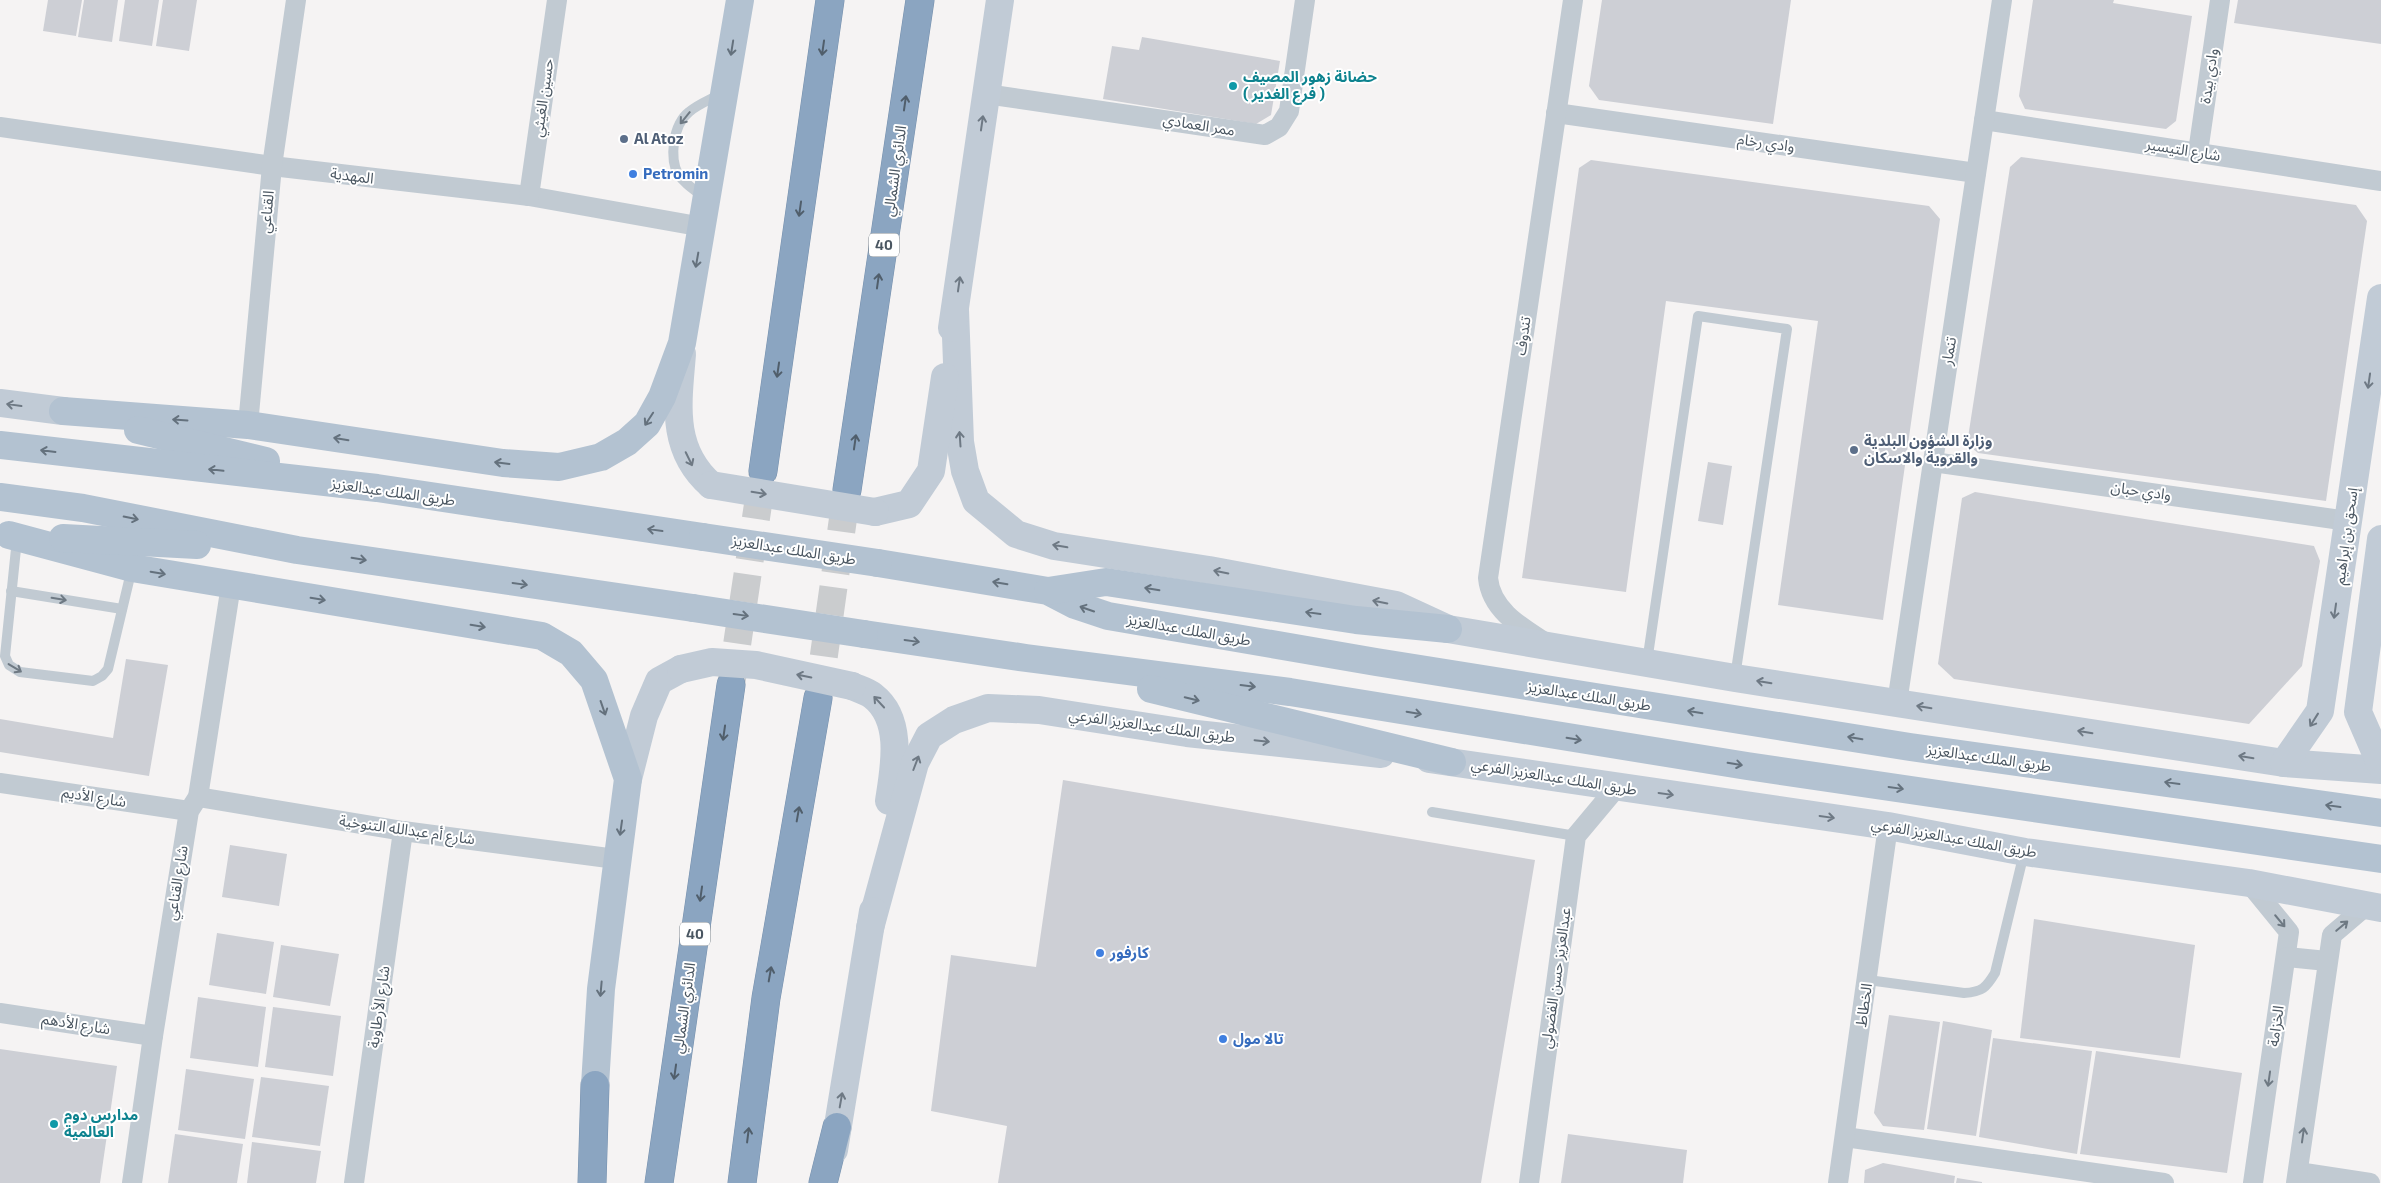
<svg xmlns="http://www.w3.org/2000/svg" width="2381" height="1183" viewBox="0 0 2381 1183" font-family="'Exo 2','Noto Sans Arabic',sans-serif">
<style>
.building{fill:#cdcfd5}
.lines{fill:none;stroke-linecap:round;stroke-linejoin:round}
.highway-tunnel{stroke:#caccce;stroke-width:28;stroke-dasharray:28 14;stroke-linecap:butt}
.highway-casing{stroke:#7690ad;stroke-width:29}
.lane{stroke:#c1cad2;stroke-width:10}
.street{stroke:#c1cad2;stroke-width:20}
.secondary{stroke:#c1cbd6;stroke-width:28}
.primary{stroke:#b3c2d1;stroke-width:28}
.highway{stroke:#8ba5c1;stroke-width:28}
.secondary-bridge{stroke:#c1cbd6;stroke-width:28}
.primary-bridge{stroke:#b3c2d1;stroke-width:28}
.oneway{stroke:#64717d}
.oneway2{stroke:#505e6b}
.oneway3{stroke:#6e7983}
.oneway4{stroke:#6e7984}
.culture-dot{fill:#0f9aa8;stroke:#fff;stroke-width:2}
.service-dot{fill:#5c6f8a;stroke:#fff;stroke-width:2}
.shop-dot{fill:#3f7fe0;stroke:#fff;stroke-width:2}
.labels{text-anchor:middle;stroke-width:4;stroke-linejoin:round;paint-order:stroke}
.shield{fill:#fff;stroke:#808990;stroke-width:1}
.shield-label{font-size:14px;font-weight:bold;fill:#4a5661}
.street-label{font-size:15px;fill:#4a5661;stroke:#fff}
.culture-label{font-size:15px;font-weight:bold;fill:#0d838f;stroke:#fff;text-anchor:start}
.service-label{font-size:15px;font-weight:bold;fill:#4e5e75;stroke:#fff;text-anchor:start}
.shop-label{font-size:15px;font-weight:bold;fill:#366cbe;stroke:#fff;text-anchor:start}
</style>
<rect width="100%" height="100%" fill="#f5f3f3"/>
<g class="building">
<polygon points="48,0 82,0 76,36 43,31"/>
<polygon points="84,0 118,0 112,42 78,37"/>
<polygon points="125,0 159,0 152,46 119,41"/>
<polygon points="163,0 197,0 189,51 156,46"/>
<polygon points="1602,0 1791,0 1773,124 1599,100 1589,86"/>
<polygon points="2033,0 2114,0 2113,3 2192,16 2176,121 2166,129 2025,109 2019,96"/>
<polygon points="2238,0 2381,0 2381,44 2234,23"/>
<polygon points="1142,37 1280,61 1271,115 1256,124 1103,99 1112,46 1139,50"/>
<polygon points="2021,157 2356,205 2367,221 2326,501 1978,453 1967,444 2010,167"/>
<polygon points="1591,160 1929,206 1940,219 1883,620 1778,605 1818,321 1666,301 1626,592 1522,578 1579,168"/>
<polygon points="1708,462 1732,466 1723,525 1698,521"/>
<polygon points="1975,492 2314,546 2320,561 2302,666 2249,724 1954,679 1938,664 1962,498"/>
<polygon points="126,659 168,665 149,776 0,752 0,719 113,738"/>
<polygon points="1063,780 1535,860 1481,1183 998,1183 1007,1126 931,1111 951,955 1036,967"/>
<polygon points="230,845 287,854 279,906 222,897"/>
<polygon points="2034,919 2195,945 2180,1058 2020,1038"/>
<polygon points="217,933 274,942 266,994 209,985"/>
<polygon points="281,945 339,954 330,1006 273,997"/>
<polygon points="198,997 266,1007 258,1067 190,1058"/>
<polygon points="273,1007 341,1016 333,1076 265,1067"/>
<polygon points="1889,1015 1940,1022 1924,1130 1883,1126 1874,1113"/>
<polygon points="1943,1021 1992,1030 1976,1136 1927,1129"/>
<polygon points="1993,1038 2092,1051 2077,1154 1979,1137"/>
<polygon points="0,1049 117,1066 100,1183 0,1183"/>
<polygon points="2096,1051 2242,1073 2227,1173 2080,1154"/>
<polygon points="186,1069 254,1079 245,1139 178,1130"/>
<polygon points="261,1077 329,1086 320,1146 252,1137"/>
<polygon points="175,1134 243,1144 237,1183 168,1183"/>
<polygon points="1568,1134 1687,1150 1683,1183 1561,1183"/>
<polygon points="252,1142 321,1151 316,1183 247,1183"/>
<polygon points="1883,1163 1955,1176 1954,1183 1864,1183 1865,1170"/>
<polygon points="1957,1178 1982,1182 1982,1183 1956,1183"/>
</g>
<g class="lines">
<g class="highway-tunnel">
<polyline points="731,685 763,471"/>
<polyline points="818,698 847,490"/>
</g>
<g class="highway-casing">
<g id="highway">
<polyline points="763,471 830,0"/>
<polyline points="847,490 920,0"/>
<polyline points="592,1183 595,1085"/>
<polyline points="659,1183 731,685"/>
<polyline points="742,1183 766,998 818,698"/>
<polyline points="823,1183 837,1127"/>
</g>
</g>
<g class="lane">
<path d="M705,198C681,180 670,174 674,142C676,130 680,119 689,112C698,104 710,100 720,94"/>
<polyline points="17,539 5,656 9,665 20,672 93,681 102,676 108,669 132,568"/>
<polyline points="11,591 122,609"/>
<polyline points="1647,662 1698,316 1787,329 1735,677"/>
<polyline points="1432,812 1576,836"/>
<path d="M1868,980L1964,993C1982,992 1986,988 1995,973L2024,853"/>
</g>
<g class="street">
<polyline points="986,94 1265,135 1279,127 1289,111 1305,0"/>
<polyline points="1556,113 1976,173"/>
<polyline points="1984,120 2381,181"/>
<polyline points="0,127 272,166 529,196 703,227"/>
<polyline points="2198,152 2220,0"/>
<polyline points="529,196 557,0"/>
<polyline points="248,425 272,166 296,0"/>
<polyline points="1933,462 2348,521"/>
<path d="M1546,643C1521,627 1491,610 1488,578L1573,0"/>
<polyline points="1897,703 2002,0"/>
<polyline points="0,783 189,811"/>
<polyline points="198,797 403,831 616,859"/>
<polyline points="2249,883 2289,932 2253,1183"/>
<polyline points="2287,957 2327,961"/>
<polyline points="0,1013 153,1036"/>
<polyline points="1845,1137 2164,1183"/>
<polyline points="2298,1172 2370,1183"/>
<polyline points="132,1183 153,1036 189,811 198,797 231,585"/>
<polyline points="354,1183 403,831"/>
<polyline points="1529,1183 1576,836 1617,787"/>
<polyline points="1838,1183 1888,826"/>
<polyline points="2296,1183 2332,935 2366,906"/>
</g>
<g class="secondary">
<polyline points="955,310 960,442 965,471 976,501 1016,534 1054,546 1209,570 1396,605 1448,629 1735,678 2284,763 2381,770"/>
<polyline points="952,328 1000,0"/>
<path d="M682,354C678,403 670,449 711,485"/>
<polyline points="0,403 63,411"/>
<polyline points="875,512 909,504 931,471 945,377"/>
<polyline points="2381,539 2358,712 2381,765"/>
<path d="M852,686C858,689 867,691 873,696C904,720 894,768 889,801"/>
<polyline points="1429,759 1888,826 2025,852 2249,883 2381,908"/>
<polyline points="2284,763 2320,711 2381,298"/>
<polyline points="628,779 644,716 659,681 681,669"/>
<polyline points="870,928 915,763 929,736 954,720 988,708 1039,710 1187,733 1381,754"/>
<polyline points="834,1150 873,911"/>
</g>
<g class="primary">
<polyline points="63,411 248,425 503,463 559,467 601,457 627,442 647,424 662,397 682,343 740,0"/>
<polyline points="138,430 266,461"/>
<polyline points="0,445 377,488 703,537"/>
<polyline points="0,497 83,508 297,550 693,608"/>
<polyline points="9,535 132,568 542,636 571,653 594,680 628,779 601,989 595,1085"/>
<polyline points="63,538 197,545"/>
<polyline points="878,563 1048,591 1075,605 1108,616 1376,662 1910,747 2381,813"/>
<polyline points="1048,591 1106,582 1356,620 1448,629"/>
<polyline points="864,634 1026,658 1290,692 1747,766 2381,859"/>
<polyline points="1151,689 1452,762"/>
</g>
<use href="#highway" class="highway"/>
<g class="secondary-bridge">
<polyline points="711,485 875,512"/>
<polyline points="681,669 712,662 756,665 852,686"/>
</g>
<g class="primary-bridge">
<polyline points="703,537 878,563"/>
<polyline points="693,608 864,634"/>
</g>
</g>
<defs><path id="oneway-shaft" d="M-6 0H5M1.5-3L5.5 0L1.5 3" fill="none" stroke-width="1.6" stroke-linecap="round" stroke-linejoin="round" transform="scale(1.25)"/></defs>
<g class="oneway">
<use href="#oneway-shaft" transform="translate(732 48) rotate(99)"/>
<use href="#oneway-shaft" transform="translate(697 260) rotate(100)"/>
<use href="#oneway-shaft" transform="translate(649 419) rotate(123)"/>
<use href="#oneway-shaft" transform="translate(180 420) rotate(-176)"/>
<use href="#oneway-shaft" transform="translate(341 439) rotate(-171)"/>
<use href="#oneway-shaft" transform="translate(48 451) rotate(-173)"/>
<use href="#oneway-shaft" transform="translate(502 463) rotate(-173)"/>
<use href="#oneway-shaft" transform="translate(216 470) rotate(-174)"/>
<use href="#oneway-shaft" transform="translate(131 518) rotate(11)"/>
<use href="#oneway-shaft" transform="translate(655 530) rotate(-172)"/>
<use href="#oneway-shaft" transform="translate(359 559) rotate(9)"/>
<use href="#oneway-shaft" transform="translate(158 573) rotate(10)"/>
<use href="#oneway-shaft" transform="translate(1000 583) rotate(-171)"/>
<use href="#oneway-shaft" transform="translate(520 584) rotate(8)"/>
<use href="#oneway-shaft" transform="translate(1152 589) rotate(-171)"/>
<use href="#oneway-shaft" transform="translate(318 599) rotate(9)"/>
<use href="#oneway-shaft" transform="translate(1087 609) rotate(-161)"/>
<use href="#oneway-shaft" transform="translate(1313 613) rotate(-172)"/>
<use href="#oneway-shaft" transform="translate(741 615) rotate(8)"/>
<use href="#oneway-shaft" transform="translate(478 626) rotate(9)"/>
<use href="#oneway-shaft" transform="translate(912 641) rotate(8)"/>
<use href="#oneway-shaft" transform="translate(1248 686) rotate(7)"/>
<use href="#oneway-shaft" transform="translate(1192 699) rotate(14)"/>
<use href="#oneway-shaft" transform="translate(603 708) rotate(71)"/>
<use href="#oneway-shaft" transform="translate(1695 712) rotate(-171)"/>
<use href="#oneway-shaft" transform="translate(1414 713) rotate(10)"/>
<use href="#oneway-shaft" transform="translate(1855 738) rotate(-171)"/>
<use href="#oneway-shaft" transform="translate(1574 739) rotate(9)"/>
<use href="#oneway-shaft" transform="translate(1735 764) rotate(9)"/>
<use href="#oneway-shaft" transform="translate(2172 783) rotate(-172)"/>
<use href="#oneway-shaft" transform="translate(1896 788) rotate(8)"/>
<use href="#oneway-shaft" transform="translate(2333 806) rotate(-172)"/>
<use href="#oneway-shaft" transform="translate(621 828) rotate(98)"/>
<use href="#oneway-shaft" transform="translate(601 989) rotate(95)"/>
</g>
<g class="oneway2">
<use href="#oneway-shaft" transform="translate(823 48) rotate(98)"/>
<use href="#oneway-shaft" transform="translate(905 103) rotate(-82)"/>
<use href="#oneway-shaft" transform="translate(800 209) rotate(98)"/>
<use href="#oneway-shaft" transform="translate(878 281) rotate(-82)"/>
<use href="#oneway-shaft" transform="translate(778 370) rotate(98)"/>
<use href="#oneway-shaft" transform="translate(855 442) rotate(-82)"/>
<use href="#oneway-shaft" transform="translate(724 733) rotate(98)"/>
<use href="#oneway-shaft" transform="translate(798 814) rotate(-80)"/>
<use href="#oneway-shaft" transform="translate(701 894) rotate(98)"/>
<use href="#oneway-shaft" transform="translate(770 974) rotate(-80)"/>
<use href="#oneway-shaft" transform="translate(675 1072) rotate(98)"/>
<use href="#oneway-shaft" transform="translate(748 1135) rotate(-83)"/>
</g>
<g class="oneway3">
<use href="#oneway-shaft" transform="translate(685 118) rotate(129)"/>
<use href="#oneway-shaft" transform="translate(59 599) rotate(9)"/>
<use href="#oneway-shaft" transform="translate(15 668) rotate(31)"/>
<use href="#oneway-shaft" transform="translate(2280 921) rotate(50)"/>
<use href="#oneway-shaft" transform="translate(2342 926) rotate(-40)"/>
<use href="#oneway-shaft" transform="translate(2269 1079) rotate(98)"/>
<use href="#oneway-shaft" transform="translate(2303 1135) rotate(-82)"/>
</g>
<g class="oneway4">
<use href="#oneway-shaft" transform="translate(982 123) rotate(-82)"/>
<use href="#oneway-shaft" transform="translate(959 284) rotate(-82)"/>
<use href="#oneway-shaft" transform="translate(2369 381) rotate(98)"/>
<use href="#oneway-shaft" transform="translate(14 405) rotate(-172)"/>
<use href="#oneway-shaft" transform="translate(960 439) rotate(-94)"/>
<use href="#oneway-shaft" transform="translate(689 459) rotate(64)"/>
<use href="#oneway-shaft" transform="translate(759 493) rotate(9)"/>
<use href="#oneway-shaft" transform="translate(1060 546) rotate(-170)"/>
<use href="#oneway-shaft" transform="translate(1221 572) rotate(-169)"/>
<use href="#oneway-shaft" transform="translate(1380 602) rotate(-169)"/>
<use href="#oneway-shaft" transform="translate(2335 611) rotate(98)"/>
<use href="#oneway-shaft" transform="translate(804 676) rotate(-168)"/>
<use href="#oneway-shaft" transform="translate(1764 682) rotate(-171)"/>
<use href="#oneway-shaft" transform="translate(879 702) rotate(-133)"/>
<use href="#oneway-shaft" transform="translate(1924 707) rotate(-171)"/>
<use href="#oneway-shaft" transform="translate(2314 720) rotate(122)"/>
<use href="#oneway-shaft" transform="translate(2085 732) rotate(-171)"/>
<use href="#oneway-shaft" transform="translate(1262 741) rotate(6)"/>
<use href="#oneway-shaft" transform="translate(2246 757) rotate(-171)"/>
<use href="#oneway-shaft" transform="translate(916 763) rotate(-69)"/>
<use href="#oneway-shaft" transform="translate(1666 794) rotate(8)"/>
<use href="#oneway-shaft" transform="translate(1827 817) rotate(8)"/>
<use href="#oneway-shaft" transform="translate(841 1100) rotate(-80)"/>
</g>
<g class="culture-dot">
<circle cx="1233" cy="86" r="5"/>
<circle cx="54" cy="1124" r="5"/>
</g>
<g class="service-dot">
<circle cx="624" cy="139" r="5"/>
<circle cx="1854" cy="450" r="5"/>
</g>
<g class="shop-dot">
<circle cx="633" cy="174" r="5"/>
<circle cx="1100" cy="953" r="5"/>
<circle cx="1223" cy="1039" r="5"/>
</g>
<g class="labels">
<g class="shield">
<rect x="869" y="233.5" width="30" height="23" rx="4"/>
<rect x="680" y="922.5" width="30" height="23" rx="4"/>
</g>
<g class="shield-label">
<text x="884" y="250">40</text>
<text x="695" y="939">40</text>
</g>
<g class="street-label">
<text transform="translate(2209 76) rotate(-82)" y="5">وادي بيدة</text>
<text transform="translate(543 98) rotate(-82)" y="5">حسين الغيثي</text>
<text transform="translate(1199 125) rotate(9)" y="5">ممر العمادي</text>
<text transform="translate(1766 143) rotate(8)" y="5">وادي رخام</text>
<text transform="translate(2183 150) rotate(9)" y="5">شارع التيسير</text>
<text transform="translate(895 171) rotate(-82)" y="5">الدائري الشمالي</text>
<text transform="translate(352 176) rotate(7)" y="5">المهدية</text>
<text transform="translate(267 212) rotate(-85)" y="5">القناعي</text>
<text transform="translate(1523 336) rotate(-82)" y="5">تندوف</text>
<text transform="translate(1949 351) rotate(-81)" y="5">تنمار</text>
<text transform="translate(2141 491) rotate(8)" y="5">وادي حبان</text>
<text transform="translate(393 492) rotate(8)" y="5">طريق الملك عبدالعزيز</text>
<text transform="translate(2346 536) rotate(-82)" y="5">إسحق بن إبراهيم</text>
<text transform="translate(794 550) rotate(9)" y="5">طريق الملك عبدالعزيز</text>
<text transform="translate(1189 630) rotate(10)" y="5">طريق الملك عبدالعزيز</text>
<text transform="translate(1589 696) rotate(9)" y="5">طريق الملك عبدالعزيز</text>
<text transform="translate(1152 726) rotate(8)" y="5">طريق الملك عبدالعزيز الفرعي</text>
<text transform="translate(1989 758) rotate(8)" y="5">طريق الملك عبدالعزيز</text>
<text transform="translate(1554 777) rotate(9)" y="5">طريق الملك عبدالعزيز الفرعي</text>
<text transform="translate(94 797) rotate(9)" y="5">شارع الأديم</text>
<text transform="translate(407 830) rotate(8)" y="5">شارع أم عبدالله التنوخية</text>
<text transform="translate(1954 838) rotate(10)" y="5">طريق الملك عبدالعزيز الفرعي</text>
<text transform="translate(177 883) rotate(-81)" y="5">شارع القناعي</text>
<text transform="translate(1556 978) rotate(-82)" y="5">عبدالعزيز حسن الفضولي</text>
<text transform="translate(1864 1005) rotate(-82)" y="5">الخطاط</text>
<text transform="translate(379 1007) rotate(-82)" y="5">شارع الأرطاوية</text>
<text transform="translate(684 1008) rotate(-82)" y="5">الدائري الشمالي</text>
<text transform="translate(76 1024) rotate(9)" y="5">شارع الأدهم</text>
<text transform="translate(2276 1026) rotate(-82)" y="5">الخزامة</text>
</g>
<g class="culture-label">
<text x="1243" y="82">حضانة زهور المصيف<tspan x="1243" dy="17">( فرع الغدير )</tspan></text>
<text x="64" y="1120">مدارس دوم<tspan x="64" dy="17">العالمية</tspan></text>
</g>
<g class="service-label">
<text x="634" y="144">Al Atoz</text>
<text x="1864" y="446">وزارة الشؤون البلدية<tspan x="1864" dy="17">والقروية والاسكان</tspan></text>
</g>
<g class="shop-label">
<text x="643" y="179">Petromin</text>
<text x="1110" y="958">كارفور</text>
<text x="1233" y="1044">تالا مول</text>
</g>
</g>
</svg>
